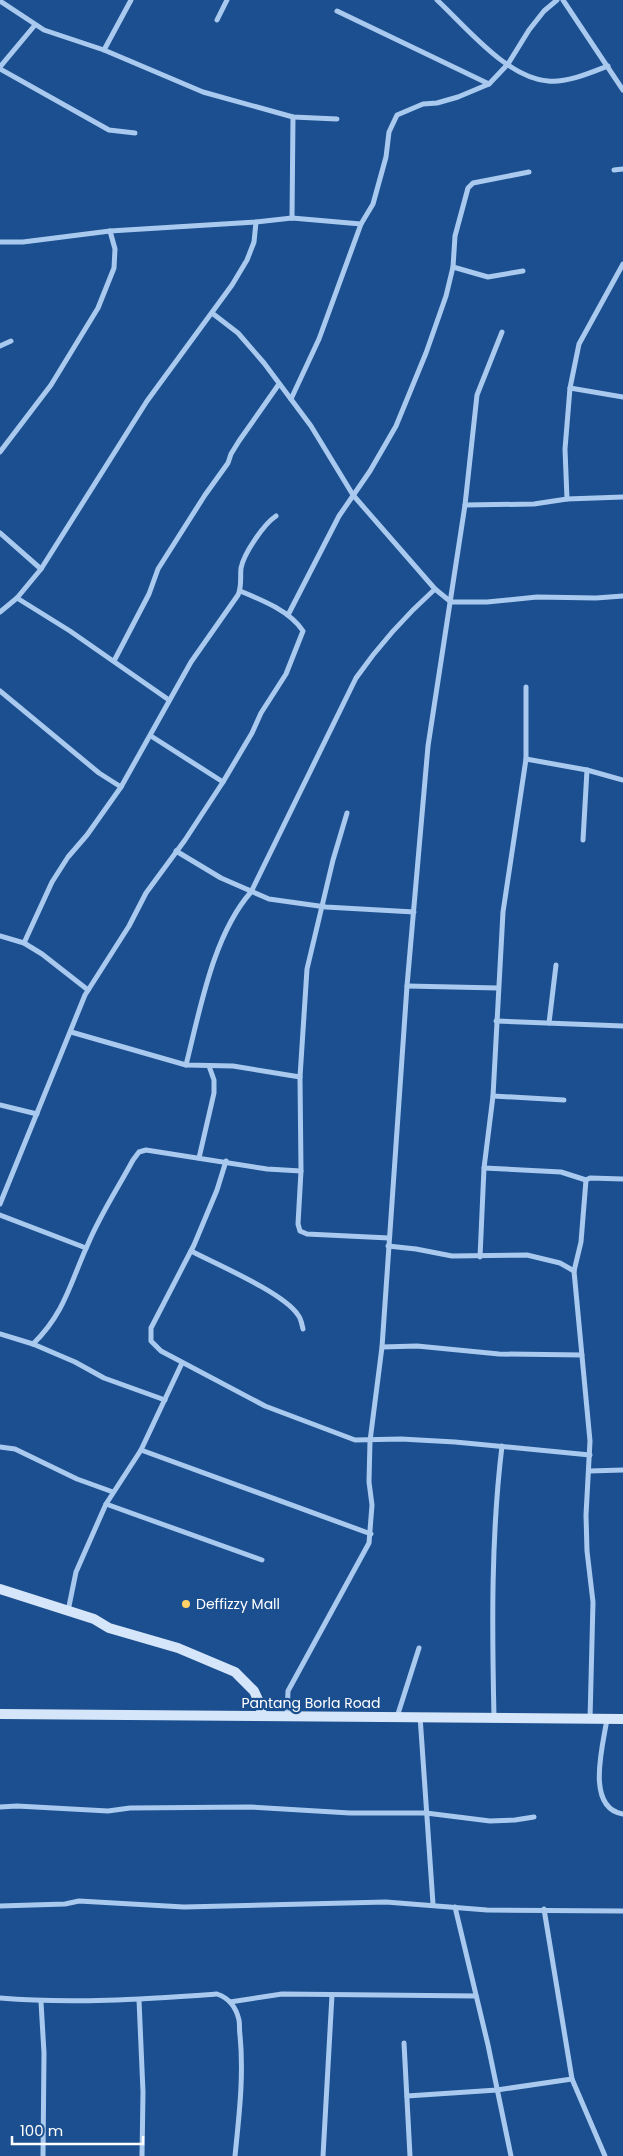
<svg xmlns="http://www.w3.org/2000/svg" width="623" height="2156" viewBox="0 0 623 2156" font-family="Poppins,sans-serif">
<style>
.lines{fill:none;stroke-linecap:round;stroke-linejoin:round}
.street{stroke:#a9c9ee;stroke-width:5}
.secondary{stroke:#d6e6fa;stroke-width:10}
.poi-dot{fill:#ffd166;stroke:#1b4f8f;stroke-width:2}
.labels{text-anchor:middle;stroke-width:4.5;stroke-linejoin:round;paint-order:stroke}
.poi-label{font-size:14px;fill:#fff;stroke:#1b4f8f;text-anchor:start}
.street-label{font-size:14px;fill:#fff;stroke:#1b4f8f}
</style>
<rect width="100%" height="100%" fill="#1b4f8f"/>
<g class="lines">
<g class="street">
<path d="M437,0C466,27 507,78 548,81C567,83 590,73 608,66"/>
<polyline points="563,0 623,90"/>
<polyline points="0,1 44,30 104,50 203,92 293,117 337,119"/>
<polyline points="337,11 489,84"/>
<polyline points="217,20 227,0"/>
<polyline points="104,50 131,0"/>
<polyline points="0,67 35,25"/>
<polyline points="0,69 109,130 135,133"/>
<polyline points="614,170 623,169"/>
<polyline points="292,218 293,117"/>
<polyline points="0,242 23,242 110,231 256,222 292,218 361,224"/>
<polyline points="453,267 488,277 523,271"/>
<polyline points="212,313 238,333 264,363 311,426 353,495 435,589 451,602 487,602 537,597 596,598 623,596"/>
<polyline points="0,346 11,341"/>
<polyline points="570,388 623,397"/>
<polyline points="291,399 319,339 361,224 373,204 386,157 389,132 397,115 423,104 437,103 458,97 489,84 508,64 529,30 544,11 557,0"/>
<polyline points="0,452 51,385 98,308 114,268 115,249 110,231"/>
<polyline points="567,499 565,449 570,388 579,344 623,264"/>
<polyline points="465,505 534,504 567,499 623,497"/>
<polyline points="0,533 41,569"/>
<polyline points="17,598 70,631 169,700"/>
<polyline points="0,612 17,598 41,569 147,401 232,285 247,260 254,242 256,222"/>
<polyline points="288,615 339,516 370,471 396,426 426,353 446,296 453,267 455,236 468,188 473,183 529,172"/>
<polyline points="114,661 149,594 158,569 205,495 228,463 231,454 239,441 279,384"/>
<polyline points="0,691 99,773 121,787"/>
<polyline points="151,736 223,782"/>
<polyline points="526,759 587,770 623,780"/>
<polyline points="347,813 333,860 307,969 300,1077 301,1171 298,1224 300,1231 307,1234 389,1238"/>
<polyline points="583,840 587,770"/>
<polyline points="176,851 221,878 269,899 326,907 414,912"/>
<polyline points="0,936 24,943 42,954 88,990"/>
<path d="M24,943L52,882L68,857L87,835L121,787L191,662L238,595C242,587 240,577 241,568C244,553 264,524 276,516"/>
<polyline points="407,986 498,988"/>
<polyline points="496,1021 623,1026"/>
<polyline points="549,1023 556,965"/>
<polyline points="71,1032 186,1065 233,1066 300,1077"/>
<path d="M186,1065C200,1010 213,935 251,892L356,678C379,645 405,616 435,589"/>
<polyline points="493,1096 564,1100"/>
<polyline points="0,1105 37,1114"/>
<polyline points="199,1158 214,1093 214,1080 209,1066"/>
<polyline points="226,1161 217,1190 194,1245 151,1328 151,1341 161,1351 265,1406 355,1440 401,1439 455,1442 590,1455"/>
<polyline points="484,1168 561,1172 586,1180"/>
<path d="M0,1204L85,995L129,926L146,893L185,840L223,782L252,733L261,713L286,674L303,631C290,611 262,600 240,591"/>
<polyline points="0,1215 86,1248"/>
<polyline points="388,1246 416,1249 452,1256 527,1255 560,1263 574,1271"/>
<path d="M191,1251C216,1264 284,1293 298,1315C301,1318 302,1325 303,1329"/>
<polyline points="480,1257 484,1168 493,1096 503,912 526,759 526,687"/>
<polyline points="0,1334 33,1344 75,1362 104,1378 165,1400"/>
<path d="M33,1344C65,1313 70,1283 88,1244C100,1215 118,1188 133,1160L139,1152L146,1150L267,1169L301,1171"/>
<polyline points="382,1347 417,1346 499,1354 582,1355"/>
<polyline points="0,1447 15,1449 77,1479 113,1492"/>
<polyline points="141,1450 371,1534"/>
<polyline points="589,1471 623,1470"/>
<polyline points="106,1504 262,1560"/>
<polyline points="68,1611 76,1572 106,1504 141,1450 182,1363"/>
<polyline points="287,1716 288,1691 369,1543 372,1505 369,1482 370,1441 382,1347 407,986 428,746 465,505 477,395 502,332"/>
<polyline points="420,1716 433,1904"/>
<polyline points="397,1717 419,1648"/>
<path d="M494,1717C492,1627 491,1536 502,1446"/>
<polyline points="590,1719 593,1602 587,1551 586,1515 590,1441 574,1271 581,1242 586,1180 590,1178 623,1179"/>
<path d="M607,1719C603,1745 585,1808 623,1814"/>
<polyline points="0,1807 17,1806 108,1811 130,1808 250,1807 350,1813 426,1813 490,1821 515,1820 534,1817"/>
<polyline points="0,1906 65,1904 79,1901 184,1907 386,1902 487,1910 623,1911"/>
<polyline points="455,1907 488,2045 511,2156"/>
<path d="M0,1998C73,2004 144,1999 217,1994C229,1998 236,2007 239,2020C240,2025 239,2030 240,2035C244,2076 239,2116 235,2156"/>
<polyline points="139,2000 143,2092 142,2156"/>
<polyline points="41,2002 44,2053 43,2156"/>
<polyline points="230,2002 282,1994 476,1996"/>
<polyline points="404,2043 410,2156"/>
<polyline points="572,2079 605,2156"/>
<polyline points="407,2096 497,2090 572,2079 544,1909"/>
<polyline points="323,2156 332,1995"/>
</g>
<g class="secondary">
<polyline points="0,1589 94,1619 109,1628 178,1648 235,1672 254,1691 260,1704 262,1715"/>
<polyline points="0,1714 623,1719"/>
</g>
</g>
<circle class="poi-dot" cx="186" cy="1604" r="5"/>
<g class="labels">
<g class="poi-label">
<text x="196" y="1609">Deffizzy Mall</text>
</g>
<g class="street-label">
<text x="311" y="1708">Pantang Borla Road</text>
</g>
</g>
<path d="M12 2136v8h131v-8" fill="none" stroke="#ffffff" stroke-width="2.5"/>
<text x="20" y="2136" font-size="15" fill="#ffffff" stroke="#1b4f8f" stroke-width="4" paint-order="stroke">100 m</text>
</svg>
